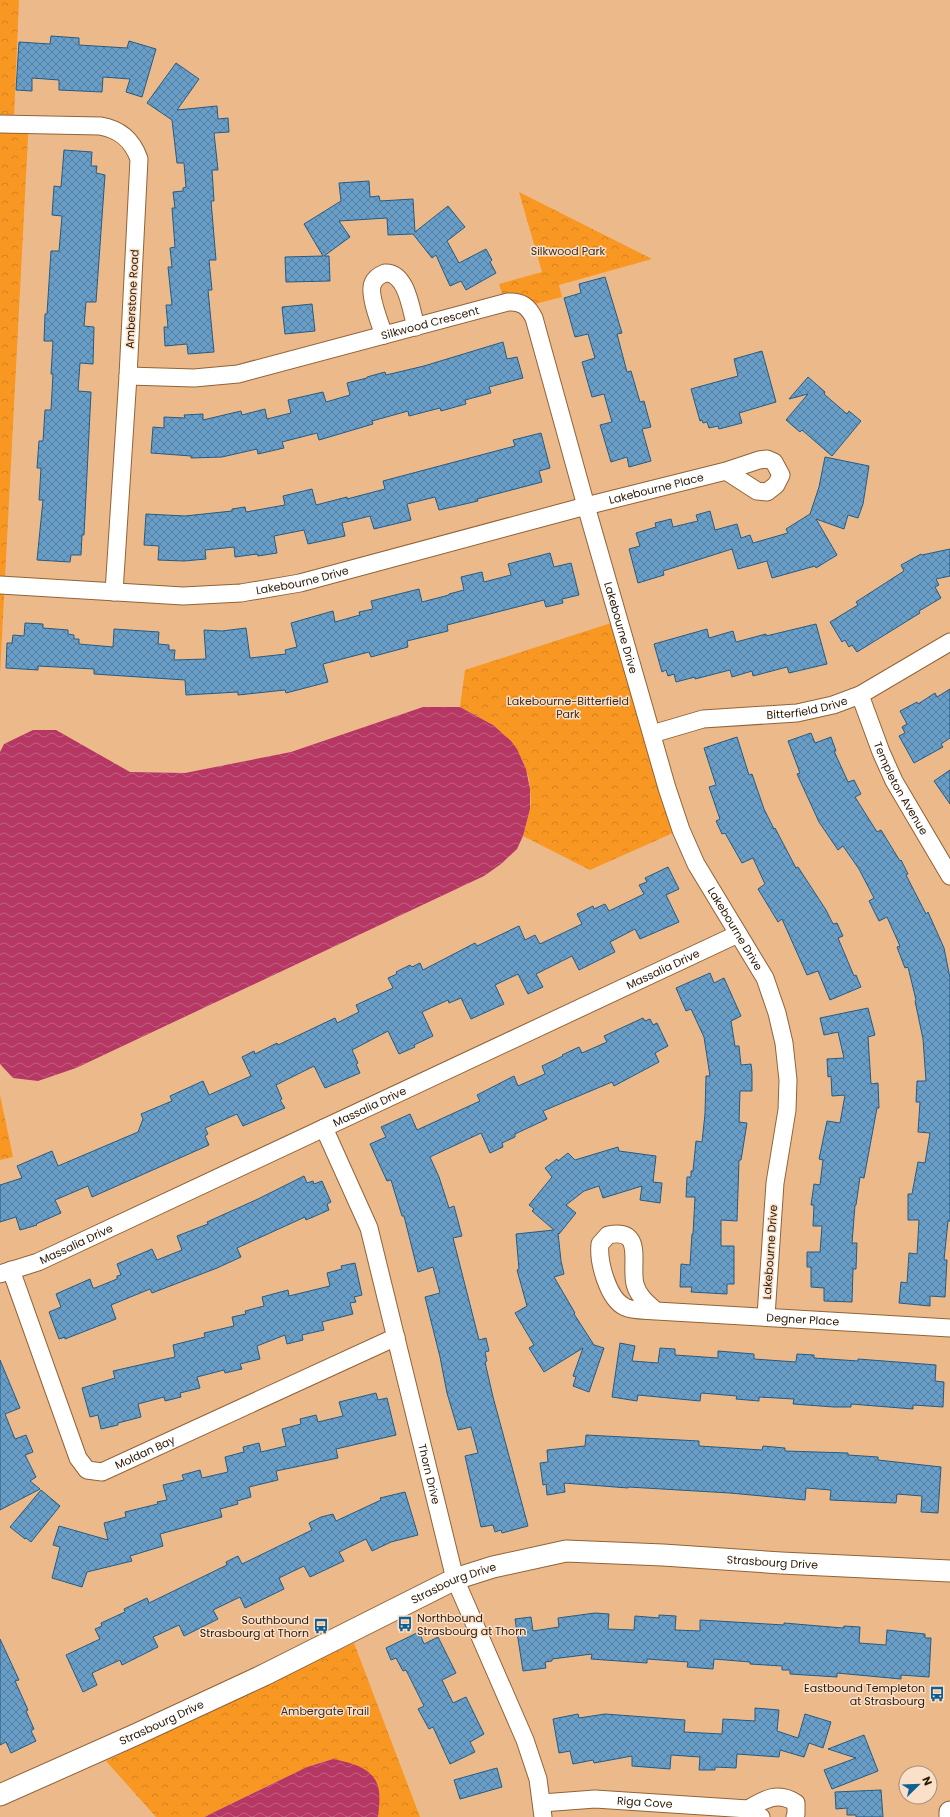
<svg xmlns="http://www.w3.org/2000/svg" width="950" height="1817" viewBox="0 0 950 1817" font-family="Poppins,sans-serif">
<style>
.park{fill:url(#park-crowns)}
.water{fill:url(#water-waves)}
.building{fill:url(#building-cross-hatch);stroke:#275b82}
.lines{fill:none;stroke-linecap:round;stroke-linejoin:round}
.minor-casing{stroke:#916337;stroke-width:19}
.tertiary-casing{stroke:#916337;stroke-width:23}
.minor{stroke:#fff;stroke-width:17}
.tertiary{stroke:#fff;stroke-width:21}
.labels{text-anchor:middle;stroke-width:3;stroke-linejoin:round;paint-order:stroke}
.park-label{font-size:11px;fill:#3c2918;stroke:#fae0c9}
.street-label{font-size:11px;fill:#2b1806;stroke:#fae0c9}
.poi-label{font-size:11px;fill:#2b1806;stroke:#fae0c9;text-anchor:end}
</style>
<defs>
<pattern id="park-crowns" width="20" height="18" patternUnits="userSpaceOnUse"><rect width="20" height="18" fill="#f99723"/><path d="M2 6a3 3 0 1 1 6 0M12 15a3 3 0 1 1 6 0" fill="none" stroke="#d6811e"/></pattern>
<pattern id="water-waves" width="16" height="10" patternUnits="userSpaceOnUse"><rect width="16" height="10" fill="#b73764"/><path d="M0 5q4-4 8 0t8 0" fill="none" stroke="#ba6580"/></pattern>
<pattern id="building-cross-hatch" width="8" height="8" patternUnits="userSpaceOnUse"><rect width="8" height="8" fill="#689ec8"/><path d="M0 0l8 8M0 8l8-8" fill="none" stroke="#5680a0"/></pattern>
</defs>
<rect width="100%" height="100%" fill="#ecb98b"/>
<g class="park">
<polygon points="0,0 19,0 14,117 29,118 0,674"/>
<path d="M519,192L652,259L559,285L562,297L535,304C525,293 517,294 503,296L499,284L542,272Z"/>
<polygon points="611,623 673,833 590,870 523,836 530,809 531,800 529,779 522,759 493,725 460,707 465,670"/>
<polygon points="0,1095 13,1157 0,1160"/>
<polygon points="354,1643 420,1817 378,1817 379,1790 333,1759 307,1767 204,1817 156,1817 106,1761"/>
</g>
<g class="water">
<polygon points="423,707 460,707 493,725 511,741 517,749 526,769 530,789 530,809 523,836 517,849 501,864 484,876 76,1068 38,1081 13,1078 0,1064 0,752 4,744 33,730 56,730 130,772 185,773 291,752"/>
<path d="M333,1759C352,1763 376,1768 379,1791C380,1800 379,1809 378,1817H204L307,1767Z"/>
</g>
<g class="building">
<polygon points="51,36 79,38 79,45 127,48 129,41 156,49 142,97 126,92 130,79 103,77 102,92 59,90 59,80 32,78 32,91 16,90 19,42 50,44"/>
<polygon points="176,63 199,79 177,110 217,106 218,119 228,118 229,132 214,133 218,170 212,170 214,201 211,201 216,260 209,260 212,290 208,290 214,352 188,354 187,344 165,346 164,327 168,327 166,305 172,305 168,267 172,267 170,248 175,247 172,208 175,208 173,192 183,191 183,188 186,187 184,163 177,163 172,120 147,103"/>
<polygon points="64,150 92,152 91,166 97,166 96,173 105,175 96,302 86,302 84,326 94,327 93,364 80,363 78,391 91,392 84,535 82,535 81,555 71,555 70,562 37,560 43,500 39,500 41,468 37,468 39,441 43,441 45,410 51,410 53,374 51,374 53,341 44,341 45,314 47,314 51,251 59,251 62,216 52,215 54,186 61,187"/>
<polygon points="369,181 370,197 379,196 380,201 413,199 415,232 448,206 465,227 447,241 459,263 486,249 492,260 490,262 496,273 466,290 461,281 450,286 436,255 432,258 413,234 388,235 387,218 339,221 350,237 324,256 329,256 330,281 286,282 285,257 323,256 304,224 341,201 339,183"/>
<polygon points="605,277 622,333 617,334 627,372 631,371 640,402 644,401 651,427 642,429 651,461 629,467 627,457 611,462 600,425 612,422 604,394 592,397 582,362 595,358 588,334 575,337 564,298 581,293 579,284"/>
<polygon points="312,304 315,331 285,334 282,307"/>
<polygon points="503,342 507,359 517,357 523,378 489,387 491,393 465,400 466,404 441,411 440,408 409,416 408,411 372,421 373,424 319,440 317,433 282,442 284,448 258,454 257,449 222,457 191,458 191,456 151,453 153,427 164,428 164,417 185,418 184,415 203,414 203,420 241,411 242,415 265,409 267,419 291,413 288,400 323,392 326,402 350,395 347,383 367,378 367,377 385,372 386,375 424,366"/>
<polygon points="762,351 776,402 739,413 742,423 719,429 718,426 709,428 707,422 703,423 702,420 700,421 691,389 738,376 734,359"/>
<polygon points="808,377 825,392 824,394 847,414 849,411 861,421 832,456 802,430 800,432 786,420 808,394 789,399"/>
<polygon points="541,433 550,468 539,471 542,482 477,499 478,501 439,510 435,497 407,504 411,520 374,529 370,516 342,523 345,536 308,544 304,530 274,536 277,553 258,556 257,554 235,557 234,547 205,550 206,559 184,561 158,560 159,546 144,545 146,514 185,516 232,511 232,509 245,507 246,512 285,505 283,496 312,489 316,505 347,497 347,499 385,489 383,481 515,446 513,440"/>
<polygon points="825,457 869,466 863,504 858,518 848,515 844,529 816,519 837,555 816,568 815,566 772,578 767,561 738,569 732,549 663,571 664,575 638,583 629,549 640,546 636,533 656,527 655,523 671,519 673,527 698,521 696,515 710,511 715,530 737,524 741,538 750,535 753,543 788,533 786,529 810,514 819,487"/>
<polygon points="950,549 950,576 936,579 939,585 935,587 941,598 919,611 920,613 857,652 852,645 849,647 845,640 842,642 830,622 858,605 856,602 904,571 901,565 921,554 922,555"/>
<polygon points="550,553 554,567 571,563 579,595 562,599 563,603 546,607 544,600 447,625 448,631 407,641 408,647 371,657 369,652 323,664 328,682 286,693 285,690 238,695 238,692 186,695 185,680 94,674 94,669 38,666 38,670 6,668 7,643 12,643 13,635 24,636 25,623 43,624 43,628 68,630 68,634 74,635 74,639 79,639 79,644 113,647 114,629 159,632 158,644 169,645 169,650 175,650 174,660 206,659 204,630 222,631 246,628 250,658 286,654 285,650 297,647 291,623 333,611 335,622 360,615 359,612 373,609 371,601 419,589 422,602 449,595 449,594 464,590 461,577 482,572 484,582 511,575 508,564"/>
<polygon points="816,624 827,664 789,673 787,667 753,676 752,671 732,677 730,670 695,679 695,677 676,682 674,674 668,676 666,670 662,672 654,644 707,629 709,638 733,631 736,642 766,634 766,636"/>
<polygon points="950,689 950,738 941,744 943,747 914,763 899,736 905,733 902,727 907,724 900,711 917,702 918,704 935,693 937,697"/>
<polygon points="811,733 815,743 831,737 836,751 834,751 848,782 854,780 861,794 855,797 877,832 881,830 900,861 901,860 908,874 906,875 926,914 928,912 944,948 950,978 950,1221 948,1221 944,1260 947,1260 945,1297 930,1296 930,1306 899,1303 901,1282 907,1283 909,1253 917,1254 919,1220 908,1220 908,1194 912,1194 918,1162 925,1163 930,1133 918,1132 920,1102 916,1102 917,1081 926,1081 923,1039 915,1001 916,1000 908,967 905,968 897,947 900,946 887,917 879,921 869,901 874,898 859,869 843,846 838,850 819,822 797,774 800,773 788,741"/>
<polygon points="737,737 749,775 752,774 764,809 774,829 775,828 796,868 798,867 826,910 833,924 837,923 843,936 838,938 854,976 856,975 861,987 830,1000 818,971 807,975 782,919 778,922 758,889 765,884 753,858 742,863 725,833 722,834 716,821 720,819 709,787 716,785 704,748"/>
<polygon points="950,770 950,804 934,781"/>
<polygon points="668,867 679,889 666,895 679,922 640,939 635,929 610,942 615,952 579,970 572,956 536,974 543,987 528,994 518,974 495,985 504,1004 471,1019 461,998 449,1003 448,1000 422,1012 433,1036 414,1045 415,1047 399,1054 388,1031 352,1050 358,1063 356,1064 360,1073 325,1088 314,1066 276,1085 282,1099 280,1100 285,1108 243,1126 237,1114 205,1128 208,1134 205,1136 209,1145 92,1197 88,1186 55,1200 61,1213 36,1224 37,1225 20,1230 16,1217 0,1222 0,1185 22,1178 17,1166 52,1151 58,1166 138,1132 143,1119 141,1114 172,1101 170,1096 203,1081 209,1095 251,1076 242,1057 254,1051 255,1054 277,1043 278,1045 335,1018 337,1023 359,1012 356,1005 393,988 388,978 397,974 396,972 410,965 412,967 420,963 423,970 475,943 477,946 519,926 525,940 535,935 540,944 582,924 577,914 593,906 594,909 605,904 609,911 644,894 639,885 647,882 645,878"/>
<polygon points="710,973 714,983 724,978 741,1016 731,1021 735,1046 739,1046 741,1065 751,1064 752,1072 752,1091 740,1091 739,1122 747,1123 741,1160 739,1160 737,1221 721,1220 721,1246 734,1246 734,1284 727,1284 727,1294 691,1292 692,1287 680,1287 681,1264 690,1265 692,1234 693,1234 695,1197 686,1197 687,1177 691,1177 691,1171 693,1171 696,1141 702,1142 705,1114 706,1076 710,1076 704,1037 691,1009 686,1011 676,988"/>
<polygon points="868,1008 875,1035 868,1037 871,1084 878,1083 879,1108 877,1108 864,1178 860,1177 856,1205 855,1205 852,1243 857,1243 856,1269 853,1269 852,1302 824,1301 824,1288 811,1287 811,1267 807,1267 807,1252 820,1252 822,1226 813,1226 814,1205 811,1205 814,1184 820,1185 823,1160 819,1159 827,1121 840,1123 845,1095 832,1096 831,1076 828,1077 827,1059 844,1058 838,1032 824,1035 820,1018"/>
<polygon points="643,1018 645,1021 650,1019 653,1025 657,1023 668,1046 655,1053 659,1062 614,1086 612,1082 543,1111 547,1119 515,1134 515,1137 502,1143 503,1147 490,1153 481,1133 430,1157 439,1177 449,1208 454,1206 462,1236 453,1238 479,1340 486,1338 489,1351 485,1352 487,1361 485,1362 493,1397 528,1526 502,1533 501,1530 495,1532 493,1525 481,1527 465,1456 478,1453 471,1427 458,1430 447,1393 440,1357 425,1297 440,1293 433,1267 418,1272 404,1216 402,1216 391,1180 387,1181 370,1144 386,1137 381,1127 410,1114 417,1130 480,1101 477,1095 514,1076 518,1086 545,1074 542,1066 563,1056 562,1055 579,1047 582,1053 607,1042 604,1036"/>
<polygon points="618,1147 619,1151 656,1156 653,1182 662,1183 660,1203 640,1200 642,1186 603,1198 599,1186 584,1191 566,1205 576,1213 559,1234 558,1233 561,1261 564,1274 554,1277 575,1313 574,1314 594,1345 604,1348 589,1392 573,1386 576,1377 573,1376 583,1348 544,1372 529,1348 534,1345 515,1313 527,1306 517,1270 519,1269 516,1234 554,1230 532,1211 534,1209 529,1205 552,1177 545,1168 557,1159 558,1161 568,1153 575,1160"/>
<polygon points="304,1176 307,1183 313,1181 314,1184 322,1181 331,1202 327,1204 329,1210 306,1220 305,1217 237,1248 241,1257 217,1268 152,1293 150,1289 111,1305 116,1319 65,1339 65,1337 59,1339 49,1312 61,1307 56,1294 90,1279 93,1288 95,1288 117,1279 117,1276 121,1275 117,1264 152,1249 157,1260 182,1250 177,1236 208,1224 207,1222 258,1199"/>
<polygon points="355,1263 362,1295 354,1297 356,1302 350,1303 353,1314 322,1322 324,1330 302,1335 303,1340 287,1344 285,1335 257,1346 260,1359 240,1364 242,1369 225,1373 224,1370 197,1377 200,1388 180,1393 181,1397 165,1401 164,1397 138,1404 141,1417 118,1423 118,1425 101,1429 98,1415 90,1417 82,1388 115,1378 113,1371 175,1357 173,1345 205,1337 204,1333 234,1326 232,1317 246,1314 245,1311 264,1306 262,1297 288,1290 289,1296 330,1286 327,1273 342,1269 341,1266"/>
<polygon points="620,1343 635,1346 632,1361 658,1363 660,1348 675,1349 675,1355 718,1358 718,1351 754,1354 754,1359 796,1362 797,1354 814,1355 814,1358 858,1361 858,1359 936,1365 935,1381 944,1382 943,1407 913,1405 913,1409 851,1404 851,1407 834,1407 793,1404 794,1399 759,1397 759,1401 736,1399 737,1396 701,1393 700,1401 638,1395 637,1401 612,1397"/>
<polygon points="0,1360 20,1408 5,1414 15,1439 26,1435 33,1452 25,1455 36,1477 30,1481 40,1489 0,1510"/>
<polygon points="376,1393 378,1400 387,1398 396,1435 336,1449 338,1458 276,1471 278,1480 249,1487 251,1497 237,1501 238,1504 220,1509 222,1517 160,1534 163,1546 130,1556 132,1561 87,1572 82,1587 52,1578 60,1547 53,1545 59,1526 108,1540 104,1523 126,1517 125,1512 158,1504 157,1502 167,1500 163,1485 184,1480 182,1475 200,1470 202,1478 228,1472 225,1457 244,1452 243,1447 259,1443 261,1452 286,1446 282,1429 301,1424 300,1419 316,1415 318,1422 343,1416 339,1402"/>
<polygon points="586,1435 699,1441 699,1446 762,1450 763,1446 785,1448 785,1451 848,1453 848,1455 878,1457 878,1460 941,1467 938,1513 921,1512 922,1496 897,1494 896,1503 830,1500 831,1490 806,1488 805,1500 730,1493 628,1487 628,1488 564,1483 565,1492 547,1495 546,1484 543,1485 540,1463 548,1462 547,1450 585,1446"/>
<polygon points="41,1490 60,1506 31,1542 26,1538 25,1539 10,1527"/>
<polygon points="405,1492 418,1535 391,1542 372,1551 366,1539 339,1552 344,1561 310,1577 304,1566 279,1578 284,1589 245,1608 240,1597 213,1610 218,1619 184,1636 179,1625 153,1637 158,1647 122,1665 120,1660 92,1673 97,1685 83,1692 66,1655 100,1639 95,1629 102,1626 101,1623 125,1612 124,1609 147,1598 149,1603 227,1565 226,1562 238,1556 242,1564 312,1530 309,1523 321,1517 333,1514 336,1521 381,1500 380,1498"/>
<polygon points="595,1613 609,1614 608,1629 634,1630 635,1616 659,1618 659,1615 676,1616 675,1630 700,1631 700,1620 784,1625 784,1623 843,1628 844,1626 860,1627 859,1643 886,1645 887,1630 925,1634 925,1638 931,1638 929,1677 901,1675 901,1679 837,1673 837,1677 806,1675 790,1674 790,1670 782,1670 782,1666 750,1664 750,1662 714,1659 713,1669 687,1667 688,1662 647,1659 647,1663 591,1659 592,1654 552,1659 552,1661 545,1662 546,1668 523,1671 515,1619 531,1617 533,1631 559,1627 558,1618"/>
<polygon points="419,1632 424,1644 438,1637 456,1673 442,1680 453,1703 466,1697 484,1734 470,1742 475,1752 450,1764 433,1727 429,1729 418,1709 424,1706 406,1670 403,1671 396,1658 391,1660 386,1648"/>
<polygon points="0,1639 19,1680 15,1681 28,1710 26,1711 34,1729 31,1731 36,1741 11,1753 6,1742 0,1745"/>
<polygon points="755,1708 779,1710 777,1731 798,1738 805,1714 831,1722 823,1748 809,1743 804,1757 780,1750 779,1757 737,1754 736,1768 715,1767 715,1770 699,1770 700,1757 671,1755 670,1769 632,1766 632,1756 594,1763 593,1760 573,1764 570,1751 559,1753 553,1719 578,1714 579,1718 605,1714 685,1720 684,1732 722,1734 723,1719 755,1721"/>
<polygon points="864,1735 878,1771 832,1789 824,1770 856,1758 828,1749"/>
<polygon points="497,1768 502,1787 460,1799 454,1780"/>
<polygon points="881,1790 883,1817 856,1817 856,1815 847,1815 847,1808 836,1809 835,1792"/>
</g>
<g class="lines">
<g class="minor-casing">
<g id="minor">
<path d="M0,124L100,126C119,129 132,139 139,159L128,376L114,592"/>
<path d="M384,335C380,324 368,293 373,283C375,278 380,275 385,273C407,272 411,310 416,327"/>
<path id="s1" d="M128,376L194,378L238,374L508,302C521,301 528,306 534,318L586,506L726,471L759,460L767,459L774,462L781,475L776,485L767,492L757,491L726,471"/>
<path id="s2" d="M0,585L183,596L241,593L300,583L586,506L667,788L681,830L696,864L765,978L777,1013L784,1043L788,1080L787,1110L775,1183L766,1316"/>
<path id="s3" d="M860,695L881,752L894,781L950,876"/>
<path id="s4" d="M652,734L703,719L797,713L833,705L860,695L950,642"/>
<path id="s5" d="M324,1128L369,1228L455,1579L525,1740L538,1779L543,1817"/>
<path id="s6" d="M11,1270L78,1458L87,1470L102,1472L396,1337"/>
<path id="s7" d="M0,1274L38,1262L738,934"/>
<path id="s8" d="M656,1311C647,1303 638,1296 635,1284C630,1264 645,1227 608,1235L600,1244C598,1262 608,1299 625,1307C633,1311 647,1310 656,1311L950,1328"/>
<path id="s9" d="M542,1803L595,1799L748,1809L761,1817"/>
<path d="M748,1809C765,1799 778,1791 796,1803V1814L795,1817"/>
</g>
</g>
<g class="tertiary-casing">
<g id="tertiary">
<path id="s10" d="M0,1795L137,1734L264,1675L455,1579L493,1567L566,1551L663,1555L781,1563L950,1571"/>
<polyline points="950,1817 950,1812"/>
</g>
</g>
<use href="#minor" class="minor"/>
<use href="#tertiary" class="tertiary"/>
</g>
<defs>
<g id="bus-bare" transform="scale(1.2)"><path d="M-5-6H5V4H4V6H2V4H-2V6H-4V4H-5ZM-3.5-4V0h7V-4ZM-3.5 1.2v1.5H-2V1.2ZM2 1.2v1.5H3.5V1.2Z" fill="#0e5f92" stroke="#fae0c9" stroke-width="2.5" paint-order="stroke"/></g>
</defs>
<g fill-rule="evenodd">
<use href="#bus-bare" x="405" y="1624"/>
<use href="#bus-bare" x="321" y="1626"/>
<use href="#bus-bare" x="937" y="1694"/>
</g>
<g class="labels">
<g class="park-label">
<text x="568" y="255">Silkwood Park</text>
<text x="568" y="705">Lakebourne-Bitterfield<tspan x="568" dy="13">Park</tspan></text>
<text x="325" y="1715">Ambergate Trail</text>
</g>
<g class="street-label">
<text transform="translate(132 299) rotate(-87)" y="4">Amberstone Road</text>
<text dy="4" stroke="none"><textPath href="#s1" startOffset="309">Silkwood Crescent</textPath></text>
<text dy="4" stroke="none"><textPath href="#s1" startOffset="690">Lakebourne Place</textPath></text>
<text dy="4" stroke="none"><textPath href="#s2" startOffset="304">Lakebourne Drive</textPath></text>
<text dy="4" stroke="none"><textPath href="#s2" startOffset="724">Lakebourne Drive</textPath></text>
<text dy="4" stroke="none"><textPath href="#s4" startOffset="158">Bitterfield Drive</textPath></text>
<text dy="4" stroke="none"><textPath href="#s3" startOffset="102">Templeton Avenue</textPath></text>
<text dy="4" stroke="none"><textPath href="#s2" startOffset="1048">Lakebourne Drive</textPath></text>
<text dy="4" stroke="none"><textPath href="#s7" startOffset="730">Massalia Drive</textPath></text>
<text dy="4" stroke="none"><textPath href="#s7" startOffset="406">Massalia Drive</textPath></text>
<text dy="4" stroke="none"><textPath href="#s7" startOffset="82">Massalia Drive</textPath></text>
<text transform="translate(770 1252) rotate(-86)" y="4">Lakebourne Drive</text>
<text dy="4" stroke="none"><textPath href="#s8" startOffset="365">Degner Place</textPath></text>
<text dy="4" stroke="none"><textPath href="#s6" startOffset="277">Moldan Bay</textPath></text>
<text dy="4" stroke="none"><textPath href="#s5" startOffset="363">Thorn Drive</textPath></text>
<text dy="4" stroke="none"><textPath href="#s10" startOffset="825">Strasbourg Drive</textPath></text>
<text dy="4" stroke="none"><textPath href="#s10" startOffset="501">Strasbourg Drive</textPath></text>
<text dy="4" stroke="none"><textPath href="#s10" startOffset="177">Strasbourg Drive</textPath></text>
<text dy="4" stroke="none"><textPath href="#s9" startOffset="103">Riga Cove</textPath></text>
</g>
<g class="poi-label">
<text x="417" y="1622" text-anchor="start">Northbound<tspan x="417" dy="13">Strasbourg at Thorn</tspan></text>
<text x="309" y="1624">Southbound<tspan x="309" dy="13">Strasbourg at Thorn</tspan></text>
<text x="925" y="1692">Eastbound Templeton<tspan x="925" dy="13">at Strasbourg</tspan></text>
</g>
</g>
<g transform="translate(918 1785) rotate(67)"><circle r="19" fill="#fae0c9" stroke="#a7907b"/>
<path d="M0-3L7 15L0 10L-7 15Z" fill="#0e5f92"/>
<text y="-6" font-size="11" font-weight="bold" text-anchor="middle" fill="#2b1806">N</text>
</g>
</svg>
